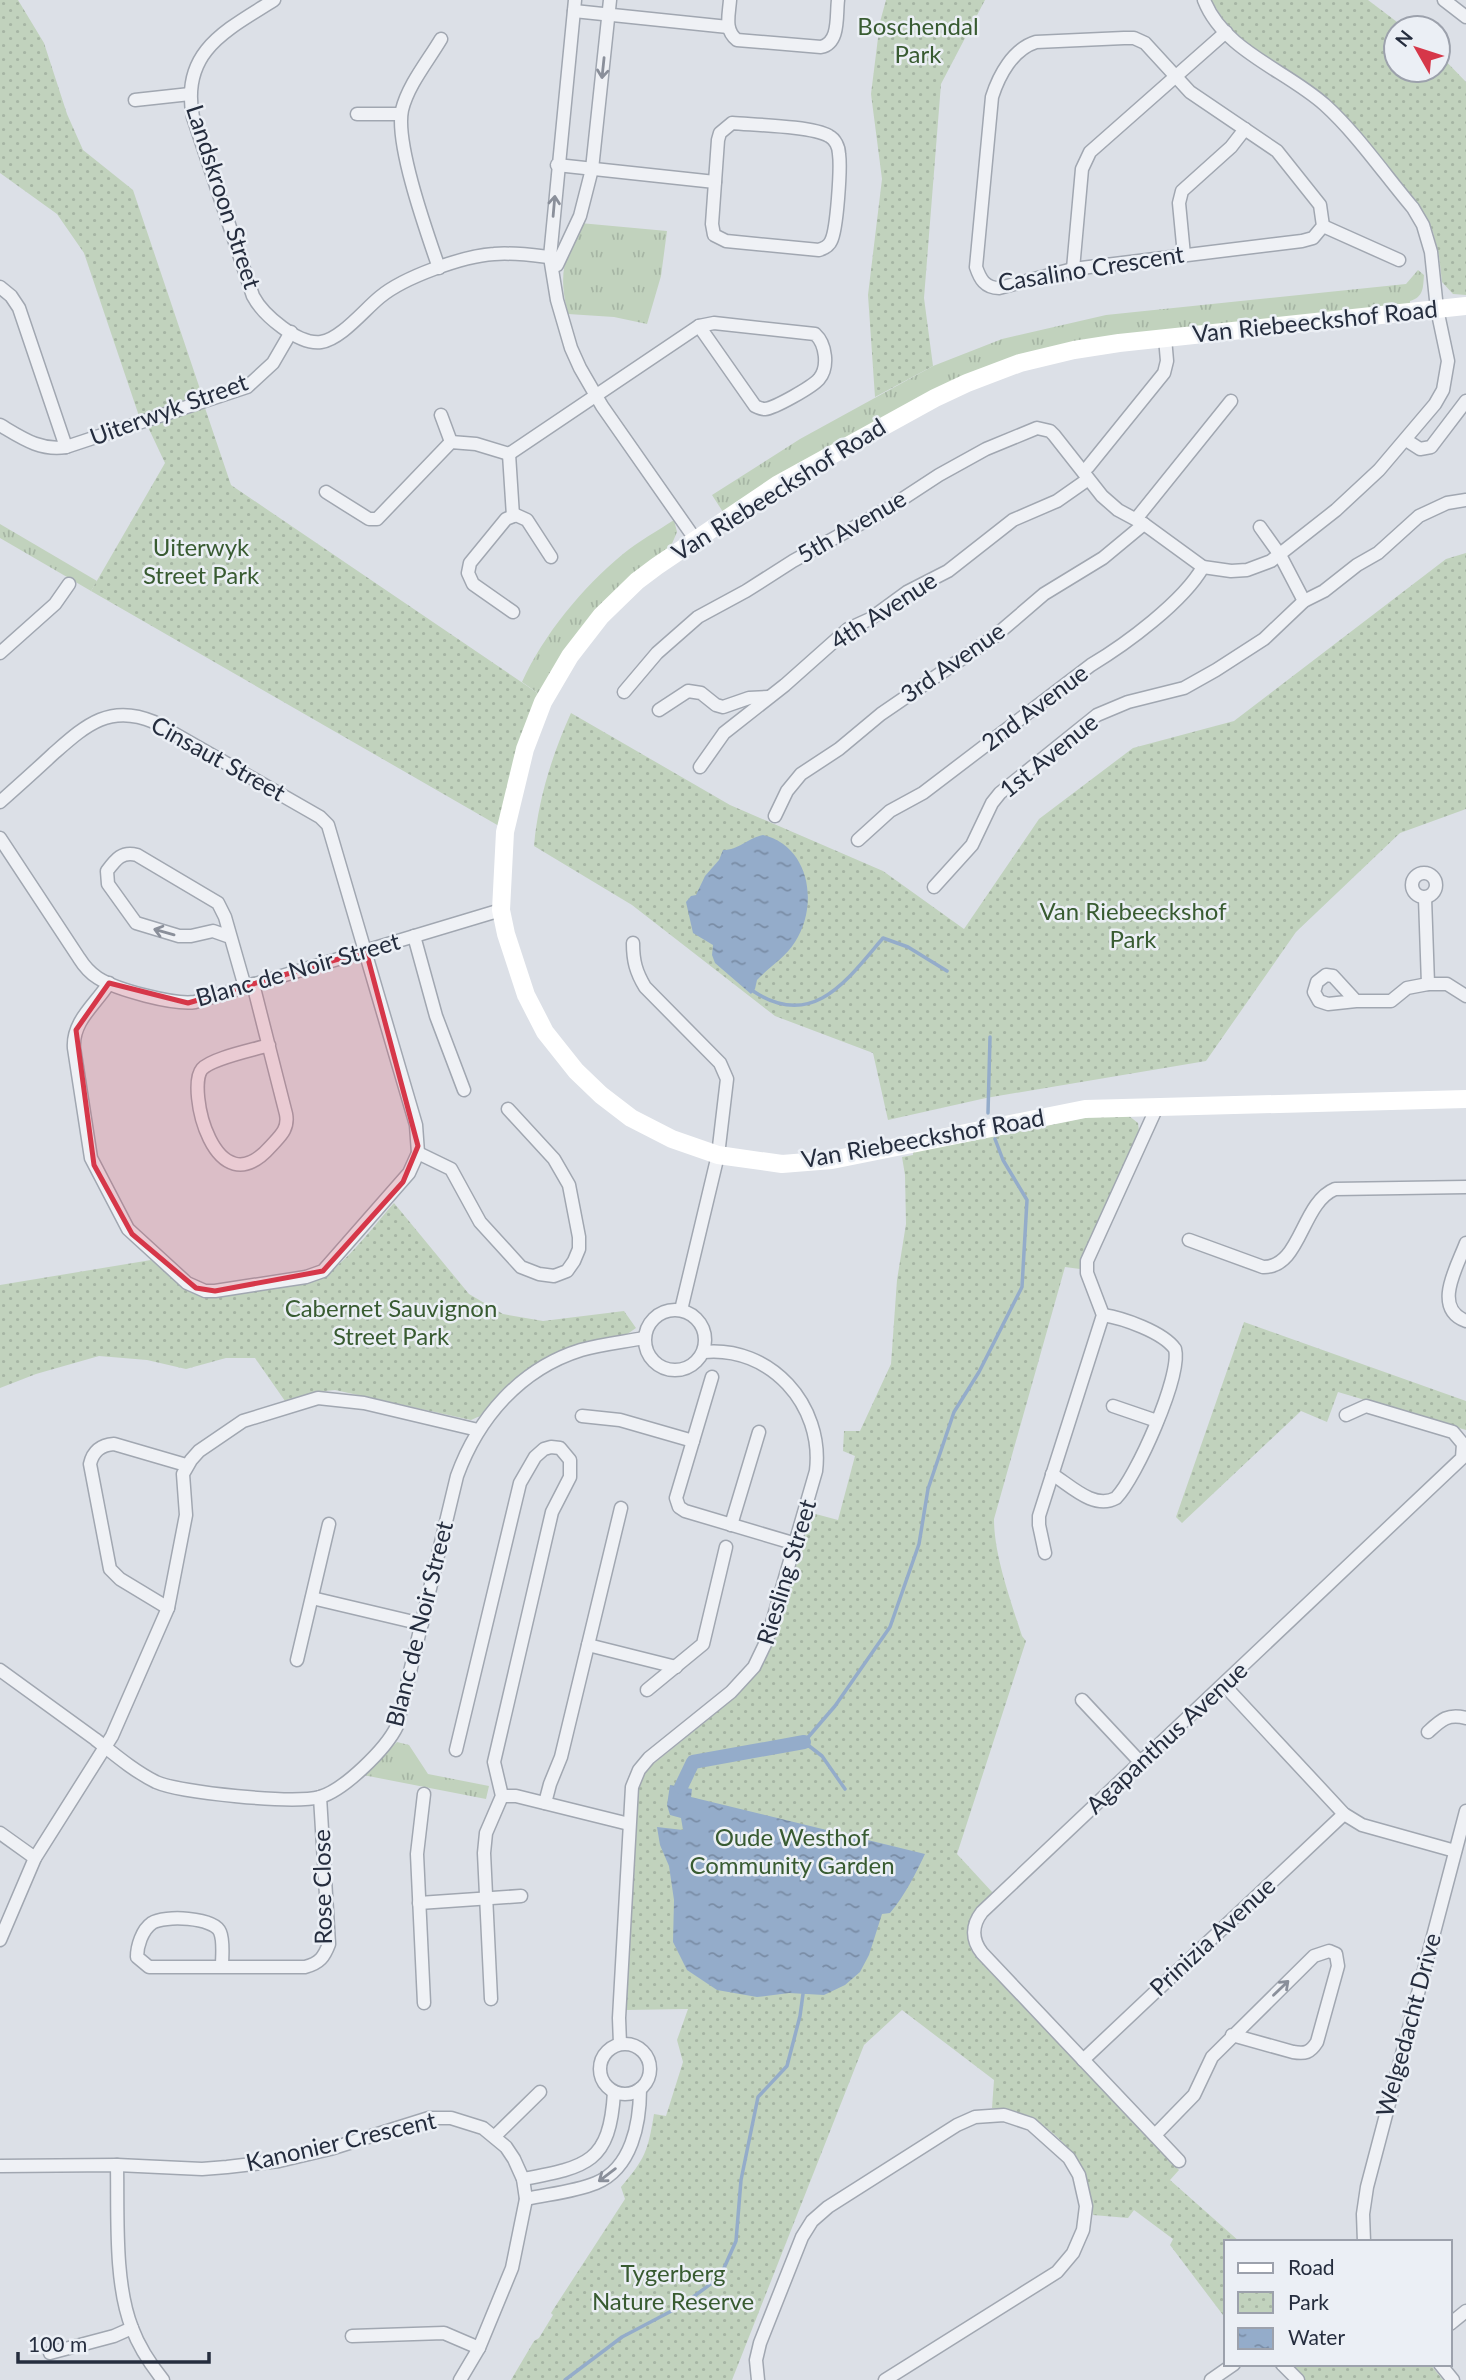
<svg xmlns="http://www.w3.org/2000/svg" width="1466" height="2380" viewBox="0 0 1466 2380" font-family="Lato,sans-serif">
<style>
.grass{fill:url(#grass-tufts)}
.park{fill:url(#park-dots)}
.water{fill:url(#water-ripples)}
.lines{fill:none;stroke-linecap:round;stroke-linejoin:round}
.stream{stroke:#94acca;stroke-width:3.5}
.canal{stroke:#94acca;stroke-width:14}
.street-casing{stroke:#a1a7b1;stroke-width:15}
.street{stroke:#eff1f5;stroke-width:12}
.secondary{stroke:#fff;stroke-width:18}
.oneway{stroke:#8a8f9a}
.marked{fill:#d63749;fill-opacity:0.2;stroke:#d63749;stroke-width:5;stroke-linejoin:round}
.labels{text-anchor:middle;stroke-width:5;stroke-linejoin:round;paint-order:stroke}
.park-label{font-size:24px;fill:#385b31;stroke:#ebeff5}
.street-label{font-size:24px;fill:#252d3e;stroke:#ebeff5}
</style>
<defs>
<pattern id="grass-tufts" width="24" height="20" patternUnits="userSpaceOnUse" patternTransform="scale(1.75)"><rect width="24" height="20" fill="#c1d2bd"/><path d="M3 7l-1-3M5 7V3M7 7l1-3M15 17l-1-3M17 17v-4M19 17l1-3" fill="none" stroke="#a6b5a4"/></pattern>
<pattern id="park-dots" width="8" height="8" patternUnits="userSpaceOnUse" patternTransform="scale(1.75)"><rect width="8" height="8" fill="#c1d2bd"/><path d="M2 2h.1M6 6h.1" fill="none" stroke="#a6b5a4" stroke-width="1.8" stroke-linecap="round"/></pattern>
<pattern id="water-ripples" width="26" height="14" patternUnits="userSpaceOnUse" patternTransform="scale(1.75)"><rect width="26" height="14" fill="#94acca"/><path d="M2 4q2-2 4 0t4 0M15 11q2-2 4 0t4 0" fill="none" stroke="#798ca5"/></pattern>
</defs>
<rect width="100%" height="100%" fill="#dce0e7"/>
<g class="grass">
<path d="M580,223L667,231L661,276L647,324L614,317L568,314C558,273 564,260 580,223Z"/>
<path d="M1418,270L1424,275C1423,287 1424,297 1410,301V304L1020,356L723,512L712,495L800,439L933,366L1002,339L1106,315L1406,284Z"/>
<path d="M674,520L677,532L671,546L539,694L522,682C544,634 582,588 623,554C639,541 657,531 674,520Z"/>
<polygon points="0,524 97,581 91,591 0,538"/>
<polygon points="397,1742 409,1745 428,1774 489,1786 486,1799 363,1775"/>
</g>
<g class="park">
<polygon points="0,0 18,0 44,43 67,114 83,150 133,190 202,395 139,416 84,253 57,214 0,173"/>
<polygon points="886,0 985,0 941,84 924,298 933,366 875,397 868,295 882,179 871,94 880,22"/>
<polygon points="1211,0 1368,0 1405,28 1396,28 1396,70 1438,70 1438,53 1466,82 1466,295 1453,294 1442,282 1439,256 1433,232 1415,199 1324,96 1239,37 1225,22"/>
<polygon points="205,408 231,485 539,694 499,826 91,591 165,463 148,427"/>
<path d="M1466,553V809L1400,833L1296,932L1206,1061L986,1098L888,1120L873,1053L775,1016L632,905L534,846C538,800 552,755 571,713L730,805L883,871L964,929L1039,819L1133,748L1234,721L1446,559Z"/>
<path d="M1129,1116L1138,1123L1139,1131L1081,1261L1080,1269L1065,1267L994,1519C994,1556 1011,1601 1022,1636L1026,1641L957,1854L993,1893C973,1911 958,1930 975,1956L1179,2170L1170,2180L1240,2242H1226V2319L1170,2245L1173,2239L1134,2210L1128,2218L1093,2215C1092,2161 1047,2111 992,2108L994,2080L902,2010L864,2045L732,2380H511L534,2341L539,2338L553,2315L551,2313L625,2199L621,2187C645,2159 648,2151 654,2114L666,2116L683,2062L677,2040L688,2009L625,2010L638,1790L644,1775L652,1765L737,1696L761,1668L772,1646L812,1513L838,1520L855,1456L843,1451L844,1431H860L891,1364L897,1280L906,1224L905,1175L902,1157L913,1155V1152L1089,1117Z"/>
<path d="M394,1203L469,1294L503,1314L543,1321L624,1311L636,1328L626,1335L602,1339L566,1349L538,1363L502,1390L480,1416L471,1420L335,1390L316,1392L285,1401L255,1358H226L186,1369L147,1360L99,1356L36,1374L0,1388V1285L151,1260L190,1292L207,1298L308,1283C338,1276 373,1226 394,1203Z"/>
<polygon points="1244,1322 1466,1401 1466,1430 1338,1392 1327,1422 1301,1411 1182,1523 1176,1517"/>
<polygon points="1292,2364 1430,2364 1443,2380 1305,2380"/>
</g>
<g class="water">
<path d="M763,835C810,846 819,905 795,942C785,958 769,967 757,980L755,989L751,994L715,963L712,955L713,945L693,933L686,902L691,896L696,895L705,876L719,860L723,850C739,850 746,839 763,835Z"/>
<path d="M670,1785L692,1789L691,1797L925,1854C915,1875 905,1895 890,1913L882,1914L869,1955L860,1972L845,1985L824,1995L789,1993L757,1997L717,1990L687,1970L673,1942L674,1900L669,1866L660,1845L657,1827L683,1830L681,1818L670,1815L667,1805Z"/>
</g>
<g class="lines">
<g class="stream">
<path d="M753,991C813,1031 848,979 883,938L908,947L947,971"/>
<polyline points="988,1113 990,1037"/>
<polyline points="845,1789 822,1756 804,1742 835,1706 890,1627 919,1544 928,1489 954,1412 979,1372 1022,1287 1027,1200 1003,1160 995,1139"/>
<polyline points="565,2380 622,2337 681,2306 720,2277 736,2241 741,2180 758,2097 787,2066 800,2016 803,1994"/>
</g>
<polyline class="canal" points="681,1787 693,1762 804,1742"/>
<g class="street-casing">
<g id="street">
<path d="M274,0C227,30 180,51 193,117L253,296C263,315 298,345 321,342C341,339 364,310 380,297C404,277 463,256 494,254C515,252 538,256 558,258"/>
<polyline points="575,0 550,257 557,300 571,348 580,368 602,406 695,539"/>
<path d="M730,0C729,15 724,30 737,40L821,47C840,43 836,16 838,0"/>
<polyline points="1444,0 1466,17"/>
<polyline points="574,11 728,27"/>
<path d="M1124,38H1134L1145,43L1190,92L1277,151L1320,205L1323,226L1313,238L1302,241L1073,269L999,288C985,288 980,279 976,267L992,97C999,75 1013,49 1036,42Z"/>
<polyline points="135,100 190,94"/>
<polyline points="357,114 401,114"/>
<path d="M732,123C754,125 812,126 829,136C835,139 839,147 839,154C841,168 837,230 831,241C829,246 825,248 819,250L726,241L714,235L712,224L718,140L720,133Z"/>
<polyline points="557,165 715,182"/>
<polyline points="1323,226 1399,260"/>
<polyline points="1184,255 1179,203 1182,191 1231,147 1245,129"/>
<polyline points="557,265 580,216 592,169 610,0"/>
<path d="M439,268C427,233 395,144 402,110C408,85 428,61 441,39"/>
<polyline points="1073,269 1082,169 1090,152 1226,32"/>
<polyline points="0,287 11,296 19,308 66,447"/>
<path d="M714,323L815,334C826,344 829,367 819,379C812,387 775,408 765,409C761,409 759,408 755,406L699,326Z"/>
<polyline points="441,415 451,442"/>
<path d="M0,425C22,438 40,451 66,447L247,387L273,363L291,332"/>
<polyline points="1406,440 1420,449 1431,447 1466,401"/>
<polyline points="509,454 699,326"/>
<polyline points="509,454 513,516"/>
<polyline points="1088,467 1164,373 1167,361 1165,338"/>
<polyline points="326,492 369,519 377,519 451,442 476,444 509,454"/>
<polyline points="1136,519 1231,401"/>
<polyline points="1260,527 1280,555 1304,601"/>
<polyline points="513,612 473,584 468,573 470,563 506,519 516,515 527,520 551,557"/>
<polyline points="0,653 55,604 69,584"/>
<path d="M624,692L657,653L698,617L746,591L793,561L887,509L939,475L986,449L1037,428L1050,431L1054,435L1102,496L1118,510L1144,524L1203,567L1231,571L1247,570L1271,561L1336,510L1379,470L1435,404L1443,390L1448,361L1437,309L1431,252L1423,225L1413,208C1385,175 1357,134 1325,105C1286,70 1224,51 1204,0"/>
<polyline points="659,710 688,691 701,693 716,705 723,707 749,698 769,697"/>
<polyline points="700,767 724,733 785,685 848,629 870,619 907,592 948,571 1013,520 1057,501 1087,480"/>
<path d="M0,802C18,786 36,770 53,754C85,726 109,703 154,722L320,817L328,825L416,1125L418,1153L409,1173L323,1271L306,1277L215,1291H205L187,1283L128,1229L91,1158L74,1048C72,1021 96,1004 109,983"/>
<polyline points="775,816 787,791 801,774 839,749 881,714 995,636 1044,594 1103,558 1144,524"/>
<path d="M0,838L79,958C84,966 90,973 98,978C117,990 174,1005 195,1002L501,910"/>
<path d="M858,840L890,811L923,793L1091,665C1126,644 1183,602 1203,567"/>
<circle cx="1424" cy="885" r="12"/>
<polyline points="934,887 972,845 992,803 1000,793 1097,715 1128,702 1184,688 1216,670 1264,639 1304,601 1324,591 1357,565 1378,553 1419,516 1447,503 1466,500"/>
<polyline points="1425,898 1428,984"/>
<polyline points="414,936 436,1016 464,1090"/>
<path d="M230,937L213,931L191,936H179L136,923L108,884L107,871C116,859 122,851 137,855L218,903L225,917L245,987"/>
<path d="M633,943C633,961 636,972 645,987L720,1063L727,1079L718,1155L681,1310"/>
<path d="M253,984C264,1027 275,1071 286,1114C289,1129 280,1136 271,1146C215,1210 186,1088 202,1069C212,1058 253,1050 269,1045"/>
<polyline points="1356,1001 1333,976 1326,975 1317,982 1314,992 1319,1001 1328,1004 1356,1001 1391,1001 1407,988 1428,984 1447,984 1466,996"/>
<polyline points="418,1153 451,1169 480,1222 521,1267 539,1274 554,1276 567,1271 574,1261 579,1249 579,1237 569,1185 554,1159 508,1109"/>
<path d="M1189,1240L1263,1267C1301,1268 1301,1203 1335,1189L1466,1187"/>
<path d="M1466,1243C1457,1267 1432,1308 1466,1321"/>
<circle cx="675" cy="1340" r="30"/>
<polyline points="712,1377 676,1498 679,1507 685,1511 796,1544"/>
<polyline points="1113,1406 1157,1421"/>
<polyline points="582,1416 620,1420 693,1441"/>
<path d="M1052,1474C1071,1486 1094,1510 1116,1498C1136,1478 1182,1375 1175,1349C1163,1332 1123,1318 1103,1315"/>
<polyline points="731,1525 759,1432"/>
<polyline points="1045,1553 1039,1525 1039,1516 1103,1315 1087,1273 1087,1261 1157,1107"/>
<polyline points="312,1598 422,1624"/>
<path d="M168,1608L120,1579L110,1569L90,1464C93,1451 101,1445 114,1444L186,1465"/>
<polyline points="588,1645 676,1667"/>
<polyline points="297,1660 329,1524"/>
<path d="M0,1670C32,1693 63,1716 95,1739C114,1754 134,1771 156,1782C181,1793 293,1804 320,1797C344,1790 386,1749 397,1726L457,1476C478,1418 520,1369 581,1350C602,1344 623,1342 644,1338"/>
<polyline points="1224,1685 1344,1814 1362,1825 1455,1851"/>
<polyline points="647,1690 703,1644 726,1547"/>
<polyline points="1082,1700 1141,1763"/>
<path d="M1428,1732C1441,1720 1448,1713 1466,1718"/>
<polyline points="456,1750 520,1483 535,1457 544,1449 551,1447 560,1448 570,1460 570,1477 552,1512 494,1762 502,1796 486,1833 484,1853 491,1999"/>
<polyline points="424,1794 417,1854 424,2003"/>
<polyline points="502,1796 516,1796 629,1824"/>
<polyline points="545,1803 550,1784 561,1757 621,1508"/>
<polyline points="0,1833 35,1858"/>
<polyline points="419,1903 521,1896"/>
<polyline points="0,1940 35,1858 112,1736 168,1608 186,1515 183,1474 191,1460 199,1451 243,1421 318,1398 364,1403 478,1430"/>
<path d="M222,1966C222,1956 224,1941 220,1932C214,1917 164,1915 152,1923C142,1930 137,1946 137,1957L149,1967H305C320,1963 324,1957 329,1944L320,1797"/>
<circle cx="625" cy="2069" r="25"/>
<path d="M620,2044L619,2018L632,1787L639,1770L649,1758L731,1692L754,1667L767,1640L816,1471C824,1405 770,1345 703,1352"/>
<polyline points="1083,2060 1344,1814"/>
<path d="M1155,2135L1194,2095L1212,2057L1314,1956L1329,1951L1336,1954L1338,1966L1317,2042C1310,2053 1305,2054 1293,2052L1232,2035"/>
<polyline points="495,2136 540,2092"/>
<path d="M1179,2161L982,1953C971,1939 972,1925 982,1912L1462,1458L1463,1444L1453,1432L1366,1406L1346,1415"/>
<path d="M117,2165C118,2214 114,2283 132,2328C139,2347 151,2365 163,2380"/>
<polyline points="0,2166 117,2165 202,2169 227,2167 279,2161 330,2149 429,2118 451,2118 483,2128 506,2147 514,2159 523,2179 526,2199 512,2268 479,2348 460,2380"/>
<path d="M523,2179C587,2167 610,2163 614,2092"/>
<path d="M526,2199C549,2194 574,2192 596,2183C632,2168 640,2123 640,2089"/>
<polyline points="1364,2242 1363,2214 1367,2187 1466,1811"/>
<polyline points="1450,2324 1466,2311"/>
<polyline points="352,2336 444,2333 479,2348"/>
<polyline points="50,2353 114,2336 132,2328"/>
<polyline points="1282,2364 1298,2380"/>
<polyline points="1440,2364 1453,2380"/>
<polyline points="758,2380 756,2360 760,2343 802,2237 812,2221 828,2207 957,2125 975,2117 1004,2115 1031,2124 1069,2158 1079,2175 1086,2206 1083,2230 1073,2253 1057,2272 885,2380"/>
<polyline points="1211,2380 1234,2364"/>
</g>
</g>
<use href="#street" class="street"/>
<polyline class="secondary" points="1466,306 1119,343 1074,350 1020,363 967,383 935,398 777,485 657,566 637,581 601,616 570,656 543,702 525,749 505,832 501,910 506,934 526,995 545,1032 576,1071 601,1095 631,1118 672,1139 718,1155 782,1164 832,1160 1085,1109 1466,1099"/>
</g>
<defs><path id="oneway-shaft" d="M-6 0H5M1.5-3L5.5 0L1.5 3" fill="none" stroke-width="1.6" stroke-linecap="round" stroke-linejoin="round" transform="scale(1.75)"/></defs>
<g class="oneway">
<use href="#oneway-shaft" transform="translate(603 68) rotate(96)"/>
<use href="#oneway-shaft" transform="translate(554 206) rotate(-85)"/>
<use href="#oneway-shaft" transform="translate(164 932) rotate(-164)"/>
<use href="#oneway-shaft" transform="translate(1281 1988) rotate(-44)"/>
<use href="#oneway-shaft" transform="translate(607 2175) rotate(143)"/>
</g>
<path class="marked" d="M366,951L418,1146L403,1182L323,1271L215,1291L196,1288L132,1234L94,1165L76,1030L109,983L188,1003Z"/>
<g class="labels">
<g class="park-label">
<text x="918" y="35">Boschendal<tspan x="918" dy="28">Park</tspan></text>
<text x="201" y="556">Uiterwyk<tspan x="201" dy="28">Street Park</tspan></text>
<text x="1133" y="920">Van Riebeeckshof<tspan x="1133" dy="28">Park</tspan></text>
<text x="391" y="1317">Cabernet Sauvignon<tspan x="391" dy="28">Street Park</tspan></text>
<text x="792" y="1846">Oude Westhof<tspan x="792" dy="28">Community Garden</tspan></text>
<text x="673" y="2282">Tygerberg<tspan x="673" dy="28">Nature Reserve</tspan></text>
</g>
<g class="street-label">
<text transform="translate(223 197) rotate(72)" y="8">Landskroon Street</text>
<text transform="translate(1091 269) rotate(-9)" y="8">Casalino Crescent</text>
<text transform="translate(1315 322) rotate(-6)" y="8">Van Riebeeckshof Road</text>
<text transform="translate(169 410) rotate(-20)" y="8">Uiterwyk Street</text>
<text transform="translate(779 490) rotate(-32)" y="8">Van Riebeeckshof Road</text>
<text transform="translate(852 527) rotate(-30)" y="8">5th Avenue</text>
<text transform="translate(884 611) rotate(-33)" y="8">4th Avenue</text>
<text transform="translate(953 663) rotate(-35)" y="8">3rd Avenue</text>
<text transform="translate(1035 708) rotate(-37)" y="8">2nd Avenue</text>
<text transform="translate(1049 756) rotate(-39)" y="8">1st Avenue</text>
<text transform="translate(218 759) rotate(29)" y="8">Cinsaut Street</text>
<text transform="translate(298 970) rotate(-16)" y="8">Blanc de Noir Street</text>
<text transform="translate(923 1139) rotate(-10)" y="8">Van Riebeeckshof Road</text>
<text transform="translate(787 1572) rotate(-73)" y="8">Riesling Street</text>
<text transform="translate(420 1624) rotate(-76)" y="8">Blanc de Noir Street</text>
<text transform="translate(1167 1738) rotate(-43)" y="8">Agapanthus Avenue</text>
<text transform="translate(323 1887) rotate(-91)" y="8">Rose Close</text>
<text transform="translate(1213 1937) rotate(-43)" y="8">Prinizia Avenue</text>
<text transform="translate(1409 2025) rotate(-75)" y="8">Welgedacht Drive</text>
<text transform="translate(341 2142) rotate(-13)" y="8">Kanonier Crescent</text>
</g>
</g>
<rect x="1224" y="2240" width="228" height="126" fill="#ebeff5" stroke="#9ca1ac" stroke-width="2"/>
<rect x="1238" y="2263" width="35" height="10" fill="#ffffff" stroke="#9ca1ac" stroke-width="2"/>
<text x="1288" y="2275" font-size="21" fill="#252d3e">Road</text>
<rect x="1238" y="2292" width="35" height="21" fill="url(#park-dots)" stroke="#9ca1ac" stroke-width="2"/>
<text x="1288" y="2310" font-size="21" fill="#252d3e">Park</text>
<rect x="1238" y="2328" width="35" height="21" fill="url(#water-ripples)" stroke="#9ca1ac" stroke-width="2"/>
<text x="1288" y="2345" font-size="21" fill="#252d3e">Water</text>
<g transform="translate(1417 49) rotate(309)"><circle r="33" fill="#ebeff5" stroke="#9ca1ac" stroke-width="2"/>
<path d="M0-5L12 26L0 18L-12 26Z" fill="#d63749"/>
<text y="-10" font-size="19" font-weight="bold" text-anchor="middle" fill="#252d3e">N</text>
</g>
<path d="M18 2352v10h191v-10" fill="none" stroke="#252d3e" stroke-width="3.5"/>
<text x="28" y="2352" font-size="21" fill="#252d3e" stroke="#ebeff5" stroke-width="5" paint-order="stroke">100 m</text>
</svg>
